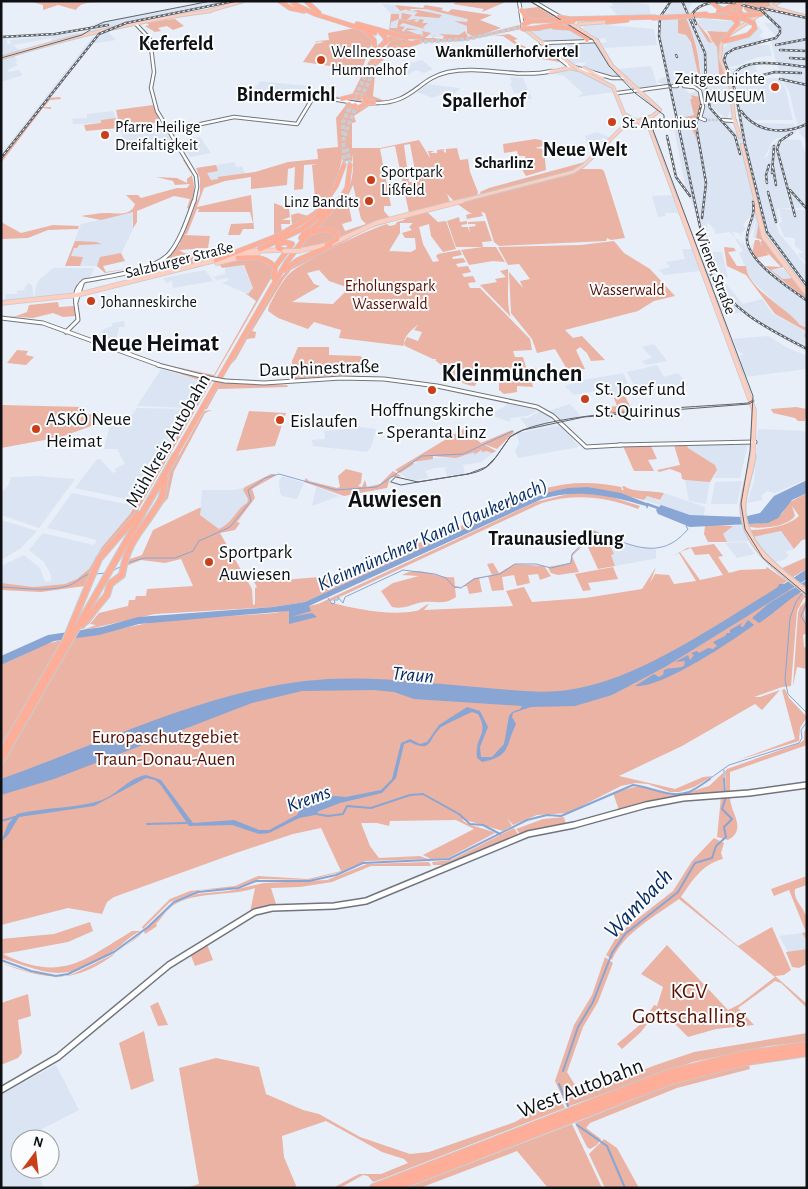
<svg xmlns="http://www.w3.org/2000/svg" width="808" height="1189" viewBox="0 0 808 1189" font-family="'Alegreya Sans',sans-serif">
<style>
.built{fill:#dae4f3}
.green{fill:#eab3a4;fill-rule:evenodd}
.water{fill:#88a5d4}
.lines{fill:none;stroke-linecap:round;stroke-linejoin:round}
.stream-far1{stroke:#88a5d4;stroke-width:1}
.stream{stroke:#88a5d4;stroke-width:2}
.canal{stroke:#88a5d4;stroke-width:2.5}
.secondary-tunnel{stroke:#c8ced6;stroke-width:2.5;stroke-dasharray:2.5 1;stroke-linecap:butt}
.highway-tunnel{stroke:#c8ced6;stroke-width:4;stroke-dasharray:4 2;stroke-linecap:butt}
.secondary-far2-casing{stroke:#70757d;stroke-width:4.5}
.secondary-far1-casing{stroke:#70757d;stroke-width:5}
.secondary-casing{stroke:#70757d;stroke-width:8}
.primary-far2-casing{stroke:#cacacb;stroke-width:4.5}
.primary-far1-casing{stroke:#cacacb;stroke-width:5.5}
.primary-casing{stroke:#cacacb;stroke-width:7}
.highway-far3-casing{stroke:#cacacb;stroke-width:5.5}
.highway-far2-casing{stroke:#cacacb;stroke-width:6}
.highway-far1-casing{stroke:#cacacb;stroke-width:8}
.highway-casing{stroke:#cacacb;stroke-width:10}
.secondary-far2{stroke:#fff;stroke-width:2.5}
.secondary-far1{stroke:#fff;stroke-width:3}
.secondary{stroke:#fff;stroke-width:5}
.primary-far2{stroke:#fecec1;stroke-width:2.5}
.primary-far1{stroke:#fecec1;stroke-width:4}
.primary{stroke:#fecec1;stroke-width:4.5}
.highway-far3{stroke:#fead98;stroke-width:4}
.highway-far2{stroke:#fead98;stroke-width:4.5}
.highway-far1{stroke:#fead98;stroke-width:5.5}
.highway{stroke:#fead98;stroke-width:8}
.tram{stroke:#606469;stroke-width:1}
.rail-casing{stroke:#606469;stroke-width:2.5}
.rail{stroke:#fafcfd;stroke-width:1;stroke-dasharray:2.5;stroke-linecap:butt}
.secondary-bridge-casing{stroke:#70757d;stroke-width:5;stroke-linecap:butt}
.primary-bridge-far1-casing{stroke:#cacacb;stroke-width:4.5;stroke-linecap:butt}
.primary-bridge-casing{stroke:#cacacb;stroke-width:5.5;stroke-linecap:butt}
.highway-bridge-far1-casing{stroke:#cacacb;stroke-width:5.5;stroke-linecap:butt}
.highway-bridge-casing{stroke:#cacacb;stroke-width:6;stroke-linecap:butt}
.secondary-bridge{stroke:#fff;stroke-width:3}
.primary-bridge-far1{stroke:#fecec1;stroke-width:2.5}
.primary-bridge{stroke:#fecec1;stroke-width:4}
.highway-bridge-far1{stroke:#fead98;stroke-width:4}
.highway-bridge{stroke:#fead98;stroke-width:4.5}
.poi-dot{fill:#c93f19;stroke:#fafcfd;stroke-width:2}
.labels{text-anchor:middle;stroke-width:4;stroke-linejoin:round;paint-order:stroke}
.far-poi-label{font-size:16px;fill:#0e1013;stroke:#fafcfd;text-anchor:start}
.far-neighbourhood-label{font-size:16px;font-weight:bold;fill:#0e1013;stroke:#fafcfd}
.far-street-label{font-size:16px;fill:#0e1013;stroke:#fafcfd}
.far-park-label{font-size:16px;fill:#570f00;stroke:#fafcfd}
.street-label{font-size:19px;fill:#0e1013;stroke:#fafcfd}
.poi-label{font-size:19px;fill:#0e1013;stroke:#fafcfd;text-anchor:start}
.park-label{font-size:19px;fill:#570f00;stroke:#fafcfd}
.far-district-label{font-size:20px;font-weight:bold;fill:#0e1013;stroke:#fafcfd}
.water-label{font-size:20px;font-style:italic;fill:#072b63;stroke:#fafcfd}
.neighbourhood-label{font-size:20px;font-weight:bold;fill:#0e1013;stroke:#fafcfd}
.near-park-label{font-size:22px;fill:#570f00;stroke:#fafcfd}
.near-street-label{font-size:22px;fill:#0e1013;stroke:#fafcfd}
.district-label{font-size:24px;font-weight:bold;fill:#0e1013;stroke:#fafcfd}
.near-water-label{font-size:24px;font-style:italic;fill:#072b63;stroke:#fafcfd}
</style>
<rect width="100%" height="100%" fill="#e9eff8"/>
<g class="built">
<polygon points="217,1 240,1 128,23 100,33 108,32 116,40 90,44 1,159 1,154 91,39 110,26 92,30 102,29 84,34 89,30 50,35 10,37 9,39 2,40 1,36 53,34 81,30 100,22"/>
<polygon points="610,1 647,4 649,5 651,15 617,15 609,6 614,6"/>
<polygon points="671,1 685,1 686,3 690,1 711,1 692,3 689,9 691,14 698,6 711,3 697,8 692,15 660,16"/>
<polygon points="382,4 395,5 399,9 394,11 426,9 475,19 472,29 476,32 469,35 472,36 456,38 419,36 382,39 389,32 391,14"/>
<polygon points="772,10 807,18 807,149 805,139 799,132 789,91 783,82 773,51 771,41 774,39 775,35 764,23 777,24 766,14"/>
<polygon points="693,17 708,42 711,43 705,33 717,47 719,73 730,89 732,106 727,119 714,109 715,113 722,121 727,122 739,137 741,137 742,132 737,104 723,62 723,48 730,41 759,26 763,32 759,36 768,41 754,45 769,45 772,56 758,57 737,66 728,67 733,69 747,63 746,65 758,61 773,58 755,62 770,62 775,64 755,64 758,75 776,72 760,78 778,78 785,87 793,120 749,120 750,123 794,124 797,132 787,138 778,138 772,142 764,158 768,156 770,147 779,139 801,140 807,159 807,208 792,208 785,187 790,208 777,209 779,221 776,224 779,233 807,267 807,291 765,237 744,145 741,146 759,221 756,238 753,238 756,219 749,238 744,237 746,237 753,222 751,215 743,225 746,229 741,234 742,238 739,233 732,232 736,238 729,232 715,234 715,230 707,222 708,237 701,236 696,214 688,193 681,185 685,185 675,134 673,122 675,121 675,114 670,86 657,82 661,78 667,77 659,38 659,18 678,18 678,33 686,35 691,42 701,83 683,85 684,89 689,93 699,91 700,97 692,95 694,115 689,116 687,121 695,135 695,122 700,105 702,108 699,118 705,121 703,117 705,107 701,92 701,70 694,37 686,18"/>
<polygon points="706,19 721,21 737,21 729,32 703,30 697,20"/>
<polygon points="607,25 654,29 657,45 605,48 601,43 607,42 605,38 598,39 584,29 583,26"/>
<polygon points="558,28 568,28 586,39 573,42 542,41 527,30"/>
<polygon points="77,33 79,34 51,42 52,38 13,45 20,51 1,57 1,40 7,40 7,44 11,44 10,40"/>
<polygon points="594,42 599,46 603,59 611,70 622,77 610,77 583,67 586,62 576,63 574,65 554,52 570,50 565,43"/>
<polygon points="16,55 15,58 18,61 15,62 18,65 7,70 9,72 19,70 23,75 1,82 1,60"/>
<polygon points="422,60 433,69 424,73 416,70 408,75 402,74 406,67 411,66 409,63"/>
<polygon points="651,66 658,87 639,89 619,69"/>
<polygon points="569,69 576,70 592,77 608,86 615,92 578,97 583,93 564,76 550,73"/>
<polygon points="510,77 523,78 532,99 519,99 519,93 514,93 510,83 512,83"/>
<polygon points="260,81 278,83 309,86 307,90 298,90 290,98 251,93"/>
<polygon points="426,84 459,88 460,89 450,97 440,95 432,98 417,92"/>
<polygon points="113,111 116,118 101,120 101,123 73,124 72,119 87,118 87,114"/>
<polygon points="160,123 171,140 128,149 120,129"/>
<polygon points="597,132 609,137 607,139 602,138 600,141 604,142 590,155 585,136"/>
<polygon points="200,137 211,153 190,157 178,141 188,139 194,148 189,149 191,150 197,149 189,138"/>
<polygon points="234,162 237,167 242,166 245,174 204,182 197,168"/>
<polygon points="672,195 678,213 665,213 666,216 658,217 652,196"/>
<polygon points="781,209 807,210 807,264 798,254 804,253 795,246 795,238 784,237 779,224 782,221 779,210"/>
<polygon points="134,212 132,225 134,227 121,254 125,261 103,266 65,266 81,224"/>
<polygon points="691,236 703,262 700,237 708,238 712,252 722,252 728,277 721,278 743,304 762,299 773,314 806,331 807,352 765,328 742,312 733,314 721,310 730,337 715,297 719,295 713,286 711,288"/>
<polygon points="735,239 738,239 742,245 742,239 746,249 745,239 749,239 750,248 755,240 751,251 759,262 770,270 786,269 793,278 783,279 777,275 807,300 807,328 800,325 752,281 739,253 743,251"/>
<polygon points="682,249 692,249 700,271 664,275 659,270 670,267 666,262 685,259"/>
<polygon points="243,265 253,288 248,294 222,283 229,280 227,278 217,280 214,277 225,274 225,268"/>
<polygon points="53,268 94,268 90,277 79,281 72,294 37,298 35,296 35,289 38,281"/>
<polygon points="205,270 213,281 173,288 172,281 166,283 163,278"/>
<polygon points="28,283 32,285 34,298 5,301 6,294 17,294 17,291 24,290"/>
<polygon points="124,321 125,327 119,327 115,347 96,339 104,329 112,326 112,323"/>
<polygon points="768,336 788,348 807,356 807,369 745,377 743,372 745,372 743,371 739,361 741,361 740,355 744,355 737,350 733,339"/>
<polygon points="654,344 667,361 646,365 642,361 652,358 642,347"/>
<polygon points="657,365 664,377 678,373 688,385 638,392 627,372"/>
<polygon points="161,369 202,381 199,392 190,408 137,406"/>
<polygon points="623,373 632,393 605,397 602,390 574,395 565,386 584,380"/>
<polygon points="508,404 529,406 539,410 527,416 511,418 510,422 490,415"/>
<polygon points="570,404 580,415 577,417 644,411 572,418 561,421 548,411"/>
<polygon points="137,408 184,409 173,428 181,429 130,514 102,547 89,569 77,579 65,584 33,587 1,584 1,566 24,555 40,568 45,582 51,581 51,575 44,562 29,550 43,533 94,545 97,540 47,528 72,493 125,504 127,500 122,498 75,488 97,459 100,459 113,473 117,471 114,469 125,464 117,449 104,449 110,424 123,416 132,415"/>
<polygon points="541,411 550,415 552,419 549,421 548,425 559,424 517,432 528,428 520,418 527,418"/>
<polygon points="561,425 579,447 518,458 515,451 519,443 517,433"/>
<polygon points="353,426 376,429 372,445 367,452 313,446 312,440 325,439 324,431 351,429"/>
<polygon points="758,429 807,431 807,479 775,493 767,491 761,496 763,500 747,503 754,481"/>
<polygon points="748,444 740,478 714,478 717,472 715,465 688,448 687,445"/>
<polygon points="486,445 496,451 481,462 463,465 465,474 447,476 445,468 454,467 435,468 425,471 429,478 411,481 400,473 422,459 464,456"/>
<polygon points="37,476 75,479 39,528 1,515 1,493 8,486 11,477"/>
<polygon points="282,476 304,483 297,499 282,496 280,493 279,481"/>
<polygon points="685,480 710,481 706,504 689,501"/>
<polygon points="715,482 742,481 737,504 711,504"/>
<polygon points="245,487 243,490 248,499 247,503 240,509 228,525 219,529 200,515 202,490 235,490"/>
<polygon points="316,487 317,487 339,496 312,506"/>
<polygon points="664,493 705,507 704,516 690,515 644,500 647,496 660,501"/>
<polygon points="1,520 37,531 21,548 1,560"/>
<polygon points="741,524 749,541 727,542 723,534 733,526"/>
<polygon points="781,531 794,549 785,552 789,555 786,559 773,563 753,537"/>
<polygon points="606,537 638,547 656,549 656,558 659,558 615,566 611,555 614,554"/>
<polygon points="746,542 755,554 737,558 725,543"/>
<polygon points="802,933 807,941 807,949 788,952 779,936"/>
<polygon points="56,1065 79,1110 32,1134 33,1139 20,1139 20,1169 39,1169 43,1188 1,1188 1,1094"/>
</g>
<g class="green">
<path d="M29,1L74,2H102C93,3 81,1 76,10L58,5L43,10V5Z"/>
<polygon points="458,1 508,1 482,12 484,9 453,4"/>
<polygon points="746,1 768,1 773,7 764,11 749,14 744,9 744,5 753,6 744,4"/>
<path d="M395,5L423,8L425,5L443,8L441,10L448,12L452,9L492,15L480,20L501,28L481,35L519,25L521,29L463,41L407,43L381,56C394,34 390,38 415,41L421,37L397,35L389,32L391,14H399V19L391,22L390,28H397L399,19L425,25L401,19L402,13L412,15L407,20L417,19L414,21L417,22L420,19L424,20L422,23H428L423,27L425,29L403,23L399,26L405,27L402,30L403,32L407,28L418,30H406L422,36L424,35L418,34H423L422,31L431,33L425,38H432L436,34L433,38L443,39L444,36L439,34L459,35L465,31L468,37L472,36L467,33V26L454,21L467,22L468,19L426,9H410L411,11L418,10L442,15L439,18L414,16L418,12L406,10L408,9L400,11Z"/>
<path d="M737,5H740L737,10L745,20L694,18C700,27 705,32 712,39L707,31L729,32C709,51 725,67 730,89L719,74L717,47L706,33L712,43L708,42L693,17L723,11Z"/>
<polygon points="538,7 559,20 527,21 522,9"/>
<path d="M678,18H686C697,42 701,66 701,92L696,87L683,85L700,83L691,42L686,35L678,33Z"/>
<polygon points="175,19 184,26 173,30 167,26 158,28 161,31 155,32 145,26 149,25 146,22"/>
<path d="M355,28L367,34L374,42C366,50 367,62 360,71L349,72L350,69L303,62L315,44L324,42L317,41L319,42L315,43L317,41L329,40L328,33Z"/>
<polygon points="509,34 518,39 514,40 517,43 550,58 555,57 560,62 535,58 503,36 493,36"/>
<path d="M369,61L379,62L375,74L373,96L387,102H369L364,97L358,98L363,101L359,105L393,104L369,106L354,116L356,122L352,123V148H380L419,140L430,158L428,151H434L430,153H437V150L445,149L443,151L446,153V149L457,148L460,160L468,159L470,172L478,192L477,195L454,201L447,194L450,202L409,213L395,146L380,149L391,206H384V211L390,218L365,226L341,238L339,234L316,229C338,207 358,188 352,154V161H343L342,158C339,181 319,222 292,224L291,215L298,213L308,216L316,209L312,165L318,164L304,165L303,189L294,190L295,167L288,169L287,185L251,189V177L225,181L204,188L197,207L251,195L254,229H243L240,235H228L231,224L253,223L250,212H198L199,209H197L187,234L184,235L210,236L208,248L179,250L184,253H207L202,262L179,269L174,261L141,269L165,260L179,245L200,194V178L196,168L216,165L218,171L207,173L211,180L219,179L217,177L255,172L288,162L318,159L317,149L338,147L336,118L346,105H351L348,101L353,98L317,96L343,97L352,95ZM410,144L417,181V182H409L404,145ZM353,185L361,219L366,224L345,231L342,224L352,221L347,198Z"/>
<polygon points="691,95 700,97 702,106 695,127 698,145 695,135 685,117 694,115 690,99 692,99"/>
<polygon points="60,97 61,99 50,100 44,107 51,107 51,109 43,108 1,163 1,159 48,98"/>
<polygon points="153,105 160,122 120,128 116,110"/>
<polygon points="116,118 119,128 86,131 84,125 101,123 101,120"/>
<polygon points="535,139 541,140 547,145 535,148 544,149 546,170 526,176 520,166 526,165 525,156 518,156 517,151 504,153 503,144"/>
<path d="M183,160H185C194,178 198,189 189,209L187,208L190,199L174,196L137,211V222L133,228V212L101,220L81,216C89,215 98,213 106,213C116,213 131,217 135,204L126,195H138L141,198L177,188H187L190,184L175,185L173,181L156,177L177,178L187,183V179L192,175Z"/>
<polygon points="585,162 574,172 579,169 601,169 604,171 625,238 611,240 607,238 606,241 499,246 494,242 485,213 481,212 483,216 467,219 466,215 473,213 470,213 456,203 481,195 480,192 489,188"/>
<polygon points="274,203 289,209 290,217 282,220 290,220 290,224 281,224 282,232 274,236"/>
<path d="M445,206L426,211L438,222L446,221L456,249L443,252L431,236L429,224L419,227L423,244L433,262L439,261L436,256L438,254L460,250L462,255L452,257L453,259L463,258L466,262L456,264L458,267L468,266L471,272L462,274L464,277L473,276L476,282L468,283L470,288H480L530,339L532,350L513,351L515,357H523L526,367L536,368L539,378L537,380L531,379L533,387L517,386V392L504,394L499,390V378L479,377L475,386C459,386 447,369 435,360L437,359H433L405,346L404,343L407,337L418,341L422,332L414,330L418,325C412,329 402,338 404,346L339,338L341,330L314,322L308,329L278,318L268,311L269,306C275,295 281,282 290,273C303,261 369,229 387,224L389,226L395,225L397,222L404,220L406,217L403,219V217ZM400,223H413L409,227L412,230L402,233L405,238H415L416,249L411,252L389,251L400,233ZM319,270L329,281L349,288L333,304L292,302L320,286L314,284L307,273Z"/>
<polygon points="459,217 460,222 467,221 467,224 461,225 462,227 468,227 470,234 469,227 476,226 475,224 468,224 468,222 485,221 492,241 482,242 483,247 496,247 505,262 493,261 469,265 461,250 483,247 456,247 447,221"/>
<path d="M401,219L370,228L291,270L283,280L252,331L256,332L255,338L247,339L236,359L229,366C247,334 267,285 296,263L365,228Z"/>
<polygon points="759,221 763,238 784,267 771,270 783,279 793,278 807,296 807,300 765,266 781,267 765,250 769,255 756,258 752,253 755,240 759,240 763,248 760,243 762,240 756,238"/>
<polygon points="1,222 21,233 53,225 79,226 78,229 48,230 28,238 1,239"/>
<polygon points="319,230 333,231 337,237 332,242 299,249 311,234"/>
<polygon points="75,241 96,242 102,244 79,245 77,248 74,248 71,256 83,257 80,266 93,266 65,266"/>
<polygon points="614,241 624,253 650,269 675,296 654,301 638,311 565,330 573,338 582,336 605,360 591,361 587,353 580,347 576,350 585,369 568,371 555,349 537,353 532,339 511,313 509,272 523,288 520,281 530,279 519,264 508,265 498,247 581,245"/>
<path d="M724,247L734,248L736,251L728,252L737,266H746C748,290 786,307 800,325L807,328V340L804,336L806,331L775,314L746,275L727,266Z"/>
<polygon points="121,253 125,261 103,266 106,272 132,268 105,273 97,266 100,257"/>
<polygon points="249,258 265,260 273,267 273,275 214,377 167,365 214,375 256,301 245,293 248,294 253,288 244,265 222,268 219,264"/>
<path d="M508,269C509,282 506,306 511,317L480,285L497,282L495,279L506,277L500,271Z"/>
<polygon points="58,302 59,307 74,306 75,316 63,317 53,313 33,318 7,316 16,316 27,312 29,305"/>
<polygon points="298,347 329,347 329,355 360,356 363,358 362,368 358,368 353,374 292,379 292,361"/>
<polygon points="17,350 28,351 26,355 34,357 26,365 7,363"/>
<polygon points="162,368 212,381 138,510 106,547 85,586 41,592 1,590 1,583 33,587 65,584 77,579 89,569 102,547 130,514 181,430 173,428 184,409 193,409 190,408 203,383 202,381"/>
<polygon points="220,382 287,385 288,387 218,389 207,409 204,410"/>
<polygon points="625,396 631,408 642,408 644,410 611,414 608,407 617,406 614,398"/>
<polygon points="1,405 83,407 86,414 103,416 92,421 94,425 61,437 1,448"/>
<polygon points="796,407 807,409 805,421 798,421 795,418 773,413 771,409"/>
<polygon points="212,410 205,413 174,471 168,498 147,523 127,557 124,576 114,585 108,598 89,624 82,628 108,596 112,584 122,577 125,558 145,523 162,500 168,475 204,411"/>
<polygon points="249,411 286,413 275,446 236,451"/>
<polygon points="463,429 481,443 512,430 514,432 497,449 481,443 496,451 492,453 487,451 482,452 481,450 474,455 475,452 456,458 433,456 433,459 413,462 414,464 400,473 395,470"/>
<polygon points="674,445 687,445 688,448 715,465 717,470 710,482 685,480 682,479 681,473 670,469 659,472 657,470 680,465"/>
<polygon points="623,446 651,446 657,459 648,460 654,471 634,471"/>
<polygon points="346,469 362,473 361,483 358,486 362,487 365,480 367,487 380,484 393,471 401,476 390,478 387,488 344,496 304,482 306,478 309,481 337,488 340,487 338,476"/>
<path d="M271,474H275V476L252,489L255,498L237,522L240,523L235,530L220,533L252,589L253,605L255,604V588L257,587L249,574L253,573L259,582L355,574L391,556L396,547C407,544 419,544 430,540C499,512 540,470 621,487L622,490H624L622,487L624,486C634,493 651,490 664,493L660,500L647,496L644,500L588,487L549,492L305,602L273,607L155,614L80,631L96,625L90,624L99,613L128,606L129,600H135L136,596H146L147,589L193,586L181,559L165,563L141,560L126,566L127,560L142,555L153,530L199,508H201L200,515L219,529C234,522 235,510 247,503L248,499L243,490L245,487Z"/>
<path d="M572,493L605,495L640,506L638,509C606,497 576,493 542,503L329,602C355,609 389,616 416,611C421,610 424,605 429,604L424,610L513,606L506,591L524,587L532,602L585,598L642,589L656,567L650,583L655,574L669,575L674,584L696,581L679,553L673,556L687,548L714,544L723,556L718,557L729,573L740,570L766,569L767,567L787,581L783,584L788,590L807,579L789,591L796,594L800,592L807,597L804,598L797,611L791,686L782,687L754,697H760L780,690L762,710L755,704L682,746L619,776L675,789L703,777L713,776L694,787L679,792H670L648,784L636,783L621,786L568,813L537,815L513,825L507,818L512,826L503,831L462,819C466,826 486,828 495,833L448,858L431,859L423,855L474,829L456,820L390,821L389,826L377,823H361L370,846L379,858L420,856L428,859L366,861L340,872L309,880L260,879L234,888L201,890L170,902L143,929L142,927L170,899L190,891L235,886L258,876L308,879L341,871L321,828L293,834L236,853L114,897L107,902L102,914L68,908L1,925V767L75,638L158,621L275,613L318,604L536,502ZM691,548L695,555L709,554L723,575L700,580L680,552Z"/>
<path d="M807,493V539L802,540L794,549L781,531L753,537L751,530C767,529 787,527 799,516L792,506L795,516C787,527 762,529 750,527L748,524H757L782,514L788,503Z"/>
<polygon points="712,525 733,526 723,534 727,542 708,542 704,534 705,526"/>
<polygon points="594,530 606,537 614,554 611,555 615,566 598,569 586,543 572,556 579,572 558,575 551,573 548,567 570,563 572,554 581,547"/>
<polygon points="807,557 807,569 791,578 780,569"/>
<path d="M493,563L499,573L514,564L544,566L551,576L540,580L538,574L528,575L530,583L517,586L514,575L502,577L504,590L492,591L488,576L479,578L482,592L469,594L467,586L455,588L456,597C445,605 437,601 424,602C413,603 405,610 392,607L381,591L393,583L419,576L402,575C420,564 435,579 454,577L455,586L462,587L474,578L492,575L487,564Z"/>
<polygon points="613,567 618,579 588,583 591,590 583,591 575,574"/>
<polygon points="807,600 804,614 807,633 803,635 804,647 807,648 807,669 797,667 793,686 798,613 800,607"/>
<polygon points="62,640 5,739 1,746 1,665 46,644"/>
<polygon points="785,689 789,698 807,717 800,728 799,741 738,760 795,739 782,690"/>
<polygon points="807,726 807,745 730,772 730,791 726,791 725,772 727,769 800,743 804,740 804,732"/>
<polygon points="723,773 724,791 680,796 619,810 613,793 638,786 671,795 683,794 709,786"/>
<path d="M721,797H730C730,813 748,829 728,840L717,837Z"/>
<polygon points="564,817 566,825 538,828 520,834 516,829 543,819"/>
<polygon points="514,828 518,834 444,865 433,865 432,862 451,860"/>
<path d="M714,838L724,843L721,853L723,859C702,864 692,881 681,897L738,946L772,927L791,970L784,975L775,976L807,1004V1008L781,983L775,981L738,1008L754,1025L716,1029L688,1037L659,1008L641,1032L622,1049L617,1044L642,1023L654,1005L657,1006L663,987L641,974L667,945L728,1010L740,1004L775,977L679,899C657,915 623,933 612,960L606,955L618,934L673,891L692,861Z"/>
<path d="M429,862L431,866H371L332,882L300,887L271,888L276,904L250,912L255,888C231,897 188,890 169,909C164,913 161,919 156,924L157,926L145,934L144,931L176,902L197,894L228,891L264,883L327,880L367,864Z"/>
<path d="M807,876V885L795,889C793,900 803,906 806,916C808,923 807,934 807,941L802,933L806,932L789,890L774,896L771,889Z"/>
<path d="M90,922L93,931L68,942L3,954C62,983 84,960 132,931H141C130,935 123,945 113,951C62,983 54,975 1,958V939L54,934Z"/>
<path d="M142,933C138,938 128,944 121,949C78,984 51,982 1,963L30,972L61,977L73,974L116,953Z"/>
<polygon points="207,944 213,960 195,966 190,953"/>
<polygon points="807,949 807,964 799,968 792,967 786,952"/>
<polygon points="605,957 613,963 598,1002 583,1027 567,1072 581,1095 653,1066 694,1052 807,1033 807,1042 769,1046 693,1062 567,1107 555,1081 574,1025 592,995"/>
<polygon points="28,994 31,1016 18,1020 22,1053 18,1058 1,1065 1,1003"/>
<polygon points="158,1002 168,1025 158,1026 150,1006"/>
<polygon points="144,1031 154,1081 131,1090 119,1043"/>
<polygon points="216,1058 259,1067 266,1094 303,1110 319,1114 360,1137 410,1154 429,1152 515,1122 555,1098 562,1102 565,1108 382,1179 373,1182 368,1176 363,1175 340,1188 333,1188 359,1174 381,1174 408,1163 404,1159 382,1152 326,1121 282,1136 284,1157 297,1188 186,1188 199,1184 179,1068"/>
<polygon points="749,1065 750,1069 677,1088 590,1123 586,1128 601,1139 597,1145 590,1149 587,1147 575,1123 670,1085 723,1070"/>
<polygon points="572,1124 602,1188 548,1188 517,1151 420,1188 406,1188"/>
<polygon points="604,1139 617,1148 639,1188 605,1188 589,1154"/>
</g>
<g class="water">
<polygon points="807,480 807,493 792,500 778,518 768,523 690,527 658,514 656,510 661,505 690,515 743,517 760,513 774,496"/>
<path d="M588,487L621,493L649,504L647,509L646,506C612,496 577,488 542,499L309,606L311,611L291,617L312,613L317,617L289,624V611L139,624L99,635L54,641L1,665V656L48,635L102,627L138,617L273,607L305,602L540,494L568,488Z"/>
<path d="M807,569V579L665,667L612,695L575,706L531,707L513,713L512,717L516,724C505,747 511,756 482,762L477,758C474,736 490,735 478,714L472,712C467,714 442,726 440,728C427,741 432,753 410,742L404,744L396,778L382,793L340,803L319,811L315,815L299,818L269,833L259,834L232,825L189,826L160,784L155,780L146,778L94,806L19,817L8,835L1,842L8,824L17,814C45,807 75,809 102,800C118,794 128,778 146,775L161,780L193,823L234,820L259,830H269L297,815L310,794L346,797L381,790L392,779L401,743L410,739L420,744L427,742L439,725L467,707L480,711L488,727L480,747L481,757H492L504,744L509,716L512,712L520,709L522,706L414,699L394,692L373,690L302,691L252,703L54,779L1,795V779C99,744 202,693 305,681C365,674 427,683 487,688C514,690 541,694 568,690C635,681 710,629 767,594L778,587L779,584H784Z"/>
<path d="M807,580V589C791,596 775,613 759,623L752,618L768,604Z"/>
<path d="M748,620L754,625C732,641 661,689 635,686L654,674L659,677L663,675L664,670C670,667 677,669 684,666L685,661L675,662L688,655L690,660L694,655L691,653L697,651L699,653L708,648L713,649L717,646L713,642L725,636L727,633H730V630L742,623L740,626L743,627Z"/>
</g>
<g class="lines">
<g class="stream-far1">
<polyline points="127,563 144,558 175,558 193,551 199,541 230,527 251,501 248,490 265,478 279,474 336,490 377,487 422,456 463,454 513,431"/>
<polyline points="112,571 122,566"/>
<polyline points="95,574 106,573"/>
<path d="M1,587C22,588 47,592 67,586C77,584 81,575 91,574"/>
<polyline points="804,591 796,602 790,618 785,680 788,694 807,713"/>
<path d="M328,598L332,604L335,603L334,600H338V597L343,603L345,597L403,570L435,574L446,578L454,587L461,588L474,579L500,574L515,564H536L551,568L571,563L572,554L595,532C630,544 660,563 688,529L686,526L697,525"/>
<polyline points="807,602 801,616 807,626"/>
<polyline points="724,770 724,780"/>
<polyline points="708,780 729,765 799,743 802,738 801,730 807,722"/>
</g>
<g class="stream">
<polyline points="724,779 725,793"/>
<polyline points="316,814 328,816 343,814 347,806 371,808 410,795 423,794 459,814 470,824 483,825 500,834"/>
<polyline points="1,821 15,817"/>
<polyline points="147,824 186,823"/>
<path d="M1,960L31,971L56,976L68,974L114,952L148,927L174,902L198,892L238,888L256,881H309L336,875L363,863L449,859L527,820L547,815L561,816L633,785C652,787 670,799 689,792C696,789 704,783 710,779"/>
<polyline points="563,1071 578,1027 593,1002 612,953 625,934 678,892 695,863 712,858 716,846 726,837 724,827 732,819 722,809 726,797"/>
<polyline points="559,1084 568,1106"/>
<polyline points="577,1125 607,1146 625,1188"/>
</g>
<polyline class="canal" points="647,504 658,508"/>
<polyline class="secondary-tunnel" points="705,120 722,120"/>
<g class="highway-tunnel">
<polyline points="418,42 467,39 521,27"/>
<path d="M345,136C352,110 368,87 377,62"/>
<polyline points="347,148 350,165"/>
<polyline points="344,165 343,122 372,62"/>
</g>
<g class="secondary-far2-casing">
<g id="secondary-far2">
<polyline points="519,1 523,28"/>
<polyline points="533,1 567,21"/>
<polyline points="135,23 150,39 154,72 151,88 157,111 196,176 197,187 194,202"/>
<polyline points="541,43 597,41"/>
<polyline points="551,52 570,67"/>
<polyline points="574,67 612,78 625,78"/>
<polyline points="673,86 677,86"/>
<polyline points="684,86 694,87 700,91 703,107 700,118 705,120"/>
<polyline points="618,93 669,86"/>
<polyline points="314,96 362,104"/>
<path d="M371,103C414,105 416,79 448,72C482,65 516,79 552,71"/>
<polyline points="722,120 735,121"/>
<polyline points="168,131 234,117 297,124 314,96"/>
</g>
</g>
<g class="secondary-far1-casing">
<g id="secondary-far1">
<polyline points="76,302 82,284"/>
<polyline points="1,318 43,323 159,365"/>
<path d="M66,332L78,320C77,305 70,292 84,281C108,276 152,272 169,254C181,240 188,217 194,201"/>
<polyline points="158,365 209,378"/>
<polyline points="225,381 264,383 341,378 384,379 437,386 537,407 553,416 586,447 621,445"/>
<polyline points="619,445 755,442"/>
</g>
</g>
<g class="secondary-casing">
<polyline id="secondary" points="1,1090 58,1057 169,965 255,912 272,908 334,906 366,901 528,834 574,825 646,805 683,798 749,793 807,785"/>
</g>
<g class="primary-far2-casing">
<g id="primary-far2">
<polyline points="288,7 295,6 291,1"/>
<polyline points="778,9 807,17"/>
<polyline points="208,11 243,1"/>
<polyline points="567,21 597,41 612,66 660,110 649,119 650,129 677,202"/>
<polyline points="523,28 569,63"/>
<polyline points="578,28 579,24 607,22"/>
<polyline points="731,33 780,1"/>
<polyline points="725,38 721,45 720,58 731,87 734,119 740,137"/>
<path d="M1,58C70,37 139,20 210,11"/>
<polyline points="584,68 602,78"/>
<polyline points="578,69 613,87 624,114 649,128"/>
<polyline points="550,72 570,68 579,70"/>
<polyline points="742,145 756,202"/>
<polyline points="457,202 573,172 584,165 624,126 650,117"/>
</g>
</g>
<g class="primary-far1-casing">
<g id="primary-far1">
<polyline points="677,201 754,410 753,457"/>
<polyline points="755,201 764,237 807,294"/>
<polyline points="302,250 331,244 376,223 462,201"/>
<polyline points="227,257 252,251 284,250"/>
<polyline points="217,263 258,253"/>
<polyline points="1,303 77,295 220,259"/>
</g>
</g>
<g class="primary-casing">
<path id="primary" d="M753,456C751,473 744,488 743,505C741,545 780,571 807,592"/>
</g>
<g class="highway-far3-casing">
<g id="highway-far3">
<polyline points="280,1 290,8 304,11"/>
<polyline points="306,1 319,13"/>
<polyline points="294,4 315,14 375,33"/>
<path d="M714,4C727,15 745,17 761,14"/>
<polyline points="726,9 735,4"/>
<polyline points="521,10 527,19 526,23"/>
<polyline points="739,11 741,5"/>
<polyline points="694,15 706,14"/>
<polyline points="703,15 745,19"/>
<polyline points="558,17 570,19 655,17"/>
<polyline points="607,22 627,20"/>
<polyline points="357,24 379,30"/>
<polyline points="523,24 532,21 562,20"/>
<polyline points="554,27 570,28 586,37 587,40"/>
<polyline points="536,28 556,25"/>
<polyline points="367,32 374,40 375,49"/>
<polyline points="723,41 738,23 733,18"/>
<polyline points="725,41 748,35 755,28 753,22"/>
<path d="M372,62C382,36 394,35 419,37"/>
<polyline points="377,62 391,50 418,42"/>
<polyline points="359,96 359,98"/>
<polyline points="364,97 366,101 374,103"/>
<polyline points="342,99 354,96"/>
<polyline points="348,106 349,104"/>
<polyline points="353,107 355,105"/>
<polyline points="359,107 366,103"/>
<polyline points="325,202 336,186 344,165"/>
<polyline points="338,202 347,188 350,165"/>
</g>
</g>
<g class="highway-far2-casing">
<g id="highway-far2">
<polyline points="318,217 336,201"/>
<polyline points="313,232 325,229 337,233 337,239 327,245"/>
<polyline points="301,238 326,201"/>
<polyline points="260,249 302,229"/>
<path d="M238,258C252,257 265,256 275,267L274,278"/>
<polyline points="216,260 280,235 315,214"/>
<polyline points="275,267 292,244 284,242 278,245 278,248 284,250"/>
<polyline points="285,270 298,260 330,246"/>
<polyline points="174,457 286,263 304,239 339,201"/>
</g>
</g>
<g class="highway-far1-casing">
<g id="highway-far1">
<path d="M82,625L107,595L110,584L122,575C128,538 143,531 160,501C164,495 164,485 165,478"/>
<polyline points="66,639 99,559 138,514"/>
<polyline points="1,753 65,641"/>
<polyline points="1,761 175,456"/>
</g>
</g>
<g class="highway-casing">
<g id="highway">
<polyline points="374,1188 668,1074 744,1055 807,1046"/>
<polyline points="393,1188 671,1080 746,1061 807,1052"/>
</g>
</g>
<use href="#secondary-far2" class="secondary-far2"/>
<use href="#secondary-far1" class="secondary-far1"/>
<use href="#secondary" class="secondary"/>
<use href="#primary-far2" class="primary-far2"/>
<use href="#primary-far1" class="primary-far1"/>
<use href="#primary" class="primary"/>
<use href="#highway-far3" class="highway-far3"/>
<use href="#highway-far2" class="highway-far2"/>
<use href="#highway-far1" class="highway-far1"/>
<use href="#highway" class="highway"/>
<g class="tram">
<polyline points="530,1 593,40 609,66 635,93 664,115 664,119 653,130 753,396 750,451 741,504 745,529 763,558 807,595"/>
<polyline points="93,27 104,22 211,1"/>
<polyline points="1,58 82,35 90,30"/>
<path d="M510,437C539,412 702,407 748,403L753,400"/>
<polyline points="510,437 523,430 584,417 749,404 754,401"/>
<polyline points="496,457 510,437"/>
<polyline points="496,457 510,437"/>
<polyline points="468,474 486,467 496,457"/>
<path d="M468,474C480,472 489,468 496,457"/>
<polygon points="396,477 418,482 401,485 391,482"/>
<polyline points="418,482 468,474"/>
<polyline points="418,482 468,474"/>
</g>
<g class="rail-casing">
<g id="rail">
<path d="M671,1L660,17L659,36L710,273C732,312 769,329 807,349"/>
<polyline points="682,1 705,53 706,89 710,108 735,136 740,154"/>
<polyline points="728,1 761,10 780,28 780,33 776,38 734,49 726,54 724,60 735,90 745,144 767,232 807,286"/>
<polyline points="761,8 807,18"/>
<path d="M696,24L692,14C702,0 719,2 734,3"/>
<polyline points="1,37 55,34 108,25"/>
<polyline points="776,45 807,39"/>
<polyline points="780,50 807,51"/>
<polyline points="676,55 677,57"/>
<polyline points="790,58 807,59"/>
<polyline points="751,78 775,72 801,73"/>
<path d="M732,79C739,54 787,65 807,67"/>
<polyline points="780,79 807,85"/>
<polyline points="701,105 696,125 706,183 702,218"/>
<path d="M741,111C757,133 784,135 807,124"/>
<polyline points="792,133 780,141 777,149 795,216"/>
<polyline points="667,136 676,177 690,196"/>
<polyline points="1,158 99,34 126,23 234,1"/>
<polyline points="773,167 776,185"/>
<polyline points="772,173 774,146"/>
<polyline points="767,183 766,175 769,165"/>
<polyline points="790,190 807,209"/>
<polyline points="768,192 776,222"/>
<path d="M753,202C756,218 746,226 747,240C749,263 790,288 807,301"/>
</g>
</g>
<use href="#rail" class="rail"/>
<g class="secondary-bridge-casing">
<polyline id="secondary-bridge" points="209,378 225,381"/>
</g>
<g class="primary-bridge-far1-casing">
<g id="primary-bridge-far1">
<polyline points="771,5 778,9"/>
<polyline points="569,63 578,69"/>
</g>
</g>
<g class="primary-bridge-casing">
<polyline id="primary-bridge" points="284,251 301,251"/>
</g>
<g class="highway-bridge-far1-casing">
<g id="highway-bridge-far1">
<polyline points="713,1 713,4"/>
<polyline points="737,5 742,1"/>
<polyline points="718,11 726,9"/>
<polyline points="739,11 743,16"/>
<polyline points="652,18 692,16"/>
<polyline points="745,19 752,23"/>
<polyline points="559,23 574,21"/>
<polyline points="522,29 541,28"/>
<polyline points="379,30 407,38"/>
<polyline points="380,32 385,37 386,43"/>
</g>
</g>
<g class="highway-bridge-casing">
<polyline id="highway-bridge" points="302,229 318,217"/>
</g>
<use href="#secondary-bridge" class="secondary-bridge"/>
<use href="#primary-bridge-far1" class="primary-bridge-far1"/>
<use href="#primary-bridge" class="primary-bridge"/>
<use href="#highway-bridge-far1" class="highway-bridge-far1"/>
<use href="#highway-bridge" class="highway-bridge"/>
</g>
<g class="poi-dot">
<circle cx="321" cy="60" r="5"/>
<circle cx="775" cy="87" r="5"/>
<circle cx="612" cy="122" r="5"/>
<circle cx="105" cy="135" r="5"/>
<circle cx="371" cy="180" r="5"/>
<circle cx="369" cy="201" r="5"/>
<circle cx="91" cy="301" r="5"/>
<circle cx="432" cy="390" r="5"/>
<circle cx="585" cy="399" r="5"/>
<circle cx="280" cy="420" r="5"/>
<circle cx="36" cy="429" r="5"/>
<circle cx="209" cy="562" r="5"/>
</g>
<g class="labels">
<g class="far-poi-label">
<text x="331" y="57">Wellnessoase<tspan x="331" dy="18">Hummelhof</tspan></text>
<text x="765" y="84" text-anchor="end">Zeitgeschichte<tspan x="765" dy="18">MUSEUM</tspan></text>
<text x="622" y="128">St. Antonius</text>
<text x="115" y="132">Pfarre Heilige<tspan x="115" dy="18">Dreifaltigkeit</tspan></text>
<text x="381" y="177">Sportpark<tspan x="381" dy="18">Lißfeld</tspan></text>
<text x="359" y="207" text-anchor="end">Linz Bandits</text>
<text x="101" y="307">Johanneskirche</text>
</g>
<g class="far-neighbourhood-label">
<text x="507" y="57">Wankmüllerhofviertel</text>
<text x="504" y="168">Scharlinz</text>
</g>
<g class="far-street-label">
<text transform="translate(179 259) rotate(-14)" y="6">Salzburger Straße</text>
<text transform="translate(716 271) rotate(69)" y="6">Wiener Straße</text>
</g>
<g class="far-park-label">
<text x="390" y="291">Erholungspark<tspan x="390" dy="18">Wasserwald</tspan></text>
<text x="627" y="295">Wasserwald</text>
</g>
<g class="street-label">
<text transform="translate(319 367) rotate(-2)" y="7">Dauphinestraße</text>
<text transform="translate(167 440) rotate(-60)" y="7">Mühlkreis Autobahn</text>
</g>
<g class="poi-label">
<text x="595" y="395">St. Josef und<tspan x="595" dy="22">St. Quirinus</tspan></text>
<text x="432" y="416" text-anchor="middle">Hoffnungskirche<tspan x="432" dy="22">- Speranta Linz</tspan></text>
<text x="46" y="425">ASKÖ Neue<tspan x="46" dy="22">Heimat</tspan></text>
<text x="290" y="427">Eislaufen</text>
<text x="219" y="558">Sportpark<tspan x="219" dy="22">Auwiesen</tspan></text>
</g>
<g class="park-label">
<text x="165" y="743">Europaschutzgebiet<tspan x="165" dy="22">Traun-Donau-Auen</tspan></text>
</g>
<g class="far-district-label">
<text x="176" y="50">Keferfeld</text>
<text x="286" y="101">Bindermichl</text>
<text x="484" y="107">Spallerhof</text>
<text x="585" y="156">Neue Welt</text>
</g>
<g class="water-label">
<text transform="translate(432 534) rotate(-24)" y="7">Kleinmünchner Kanal (Jaukerbach)</text>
<text transform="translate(413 674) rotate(5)" y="7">Traun</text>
<text transform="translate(308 798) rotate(-20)" y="7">Krems</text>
</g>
<g class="neighbourhood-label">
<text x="556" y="545">Traunausiedlung</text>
</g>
<g class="near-park-label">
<text x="689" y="998">KGV<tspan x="689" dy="25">Gottschalling</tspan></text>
</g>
<g class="near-street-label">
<text transform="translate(580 1087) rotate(-21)" y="8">West Autobahn</text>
</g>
<g class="district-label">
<text x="155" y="351">Neue Heimat</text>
<text x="512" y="381">Kleinmünchen</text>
<text x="395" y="507">Auwiesen</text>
</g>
<g class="near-water-label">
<text transform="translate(638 903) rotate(-46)" y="8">Wambach</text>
</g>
</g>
<rect width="808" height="1189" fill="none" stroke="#0e1013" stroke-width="5"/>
<g transform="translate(35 1154) rotate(15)"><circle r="24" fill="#fafcfd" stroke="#9c9e9f"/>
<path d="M0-4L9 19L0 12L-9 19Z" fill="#c93f19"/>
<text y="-8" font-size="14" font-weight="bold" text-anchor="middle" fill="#0e1013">N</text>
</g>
</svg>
